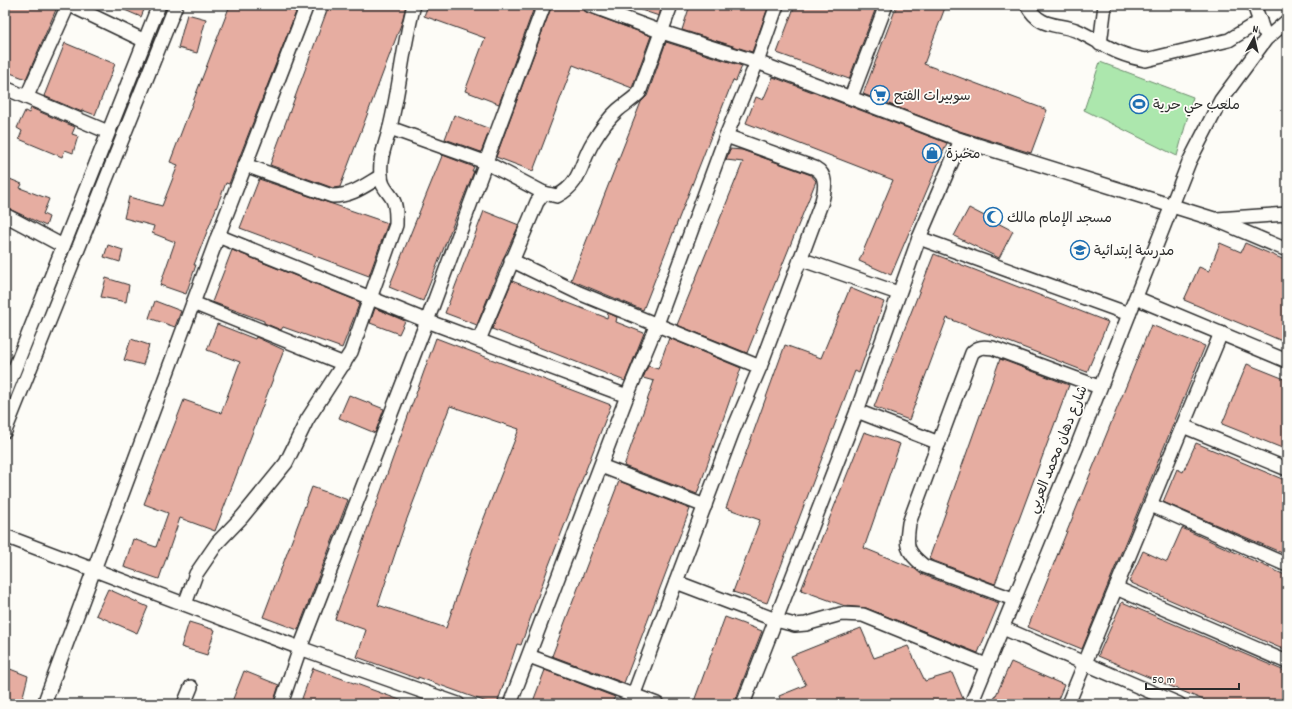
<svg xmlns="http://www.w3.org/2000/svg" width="1292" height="709" viewBox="0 0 1292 709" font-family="Dekko,'Playpen Sans Arabic',sans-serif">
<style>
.green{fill:#ace7ad;stroke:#6c896c}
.building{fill:#e6ada1;stroke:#2b2b2b;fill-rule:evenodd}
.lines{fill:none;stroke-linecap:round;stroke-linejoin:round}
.minor-casing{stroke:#2b2b2b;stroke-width:16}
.minor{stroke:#fdfcf7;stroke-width:13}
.labels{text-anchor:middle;stroke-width:3.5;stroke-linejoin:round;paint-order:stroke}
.poi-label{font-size:14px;fill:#2b2b2b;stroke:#fdfcf7;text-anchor:start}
.street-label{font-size:14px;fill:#2b2b2b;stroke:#fdfcf7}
</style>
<rect width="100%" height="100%" fill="#fdfcf7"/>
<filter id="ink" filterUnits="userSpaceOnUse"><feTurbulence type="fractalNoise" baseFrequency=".025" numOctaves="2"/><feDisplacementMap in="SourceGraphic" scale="8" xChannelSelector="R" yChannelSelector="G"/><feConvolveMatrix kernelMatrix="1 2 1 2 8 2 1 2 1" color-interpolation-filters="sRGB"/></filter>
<g filter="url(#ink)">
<polygon class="green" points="1100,62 1193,97 1177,156 1084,110"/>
<g class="building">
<polygon points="5,5 58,5 26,79 5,71"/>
<polygon points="113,5 146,5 141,17"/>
<polygon points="230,5 279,5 296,12 229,184 226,183 194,265 196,265 186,294 160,285 175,242 152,233 154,226 124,218 129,197 162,206 178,165 170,162"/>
<polygon points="329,5 406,5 402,22 340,187 333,188 270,165"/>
<polygon points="428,5 535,5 499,104 465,91 485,38 424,16"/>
<polygon points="552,5 578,5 586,12 651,36 632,88 573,65 533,171 496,157"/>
<polygon points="632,5 662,5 659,16 632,7"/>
<polygon points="690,5 769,5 752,52 682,30"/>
<polygon points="795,5 877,5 849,79 777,53"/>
<polygon points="897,5 946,5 924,64 1047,110 1031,153 953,129 863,94"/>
<polygon points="187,14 206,19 197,53 178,48"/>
<polygon points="666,42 742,66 736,81 733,80 643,310 571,280 641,102 647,96"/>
<polygon points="65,43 115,64 95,115 82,110 82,112 44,96"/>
<polygon points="773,77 947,143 891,275 859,261 893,180 746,123 756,97 763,100"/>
<polygon points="31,108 75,127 72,134 78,136 73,153 65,150 62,157 19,139 22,131 17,128 25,111 29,113"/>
<polygon points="454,115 490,129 481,152 445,139"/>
<polygon points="730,149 742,150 811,175 816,181 747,353 677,325 743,162 726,160"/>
<polygon points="440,154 474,167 472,171 474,171 423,301 389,287 442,156"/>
<polygon points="5,177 22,184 20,188 49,199 43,214 49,217 46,226 5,207"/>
<polygon points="259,179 388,223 369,276 240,228"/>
<polygon points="969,208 1013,231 999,258 954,236"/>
<polygon points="484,211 519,225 504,257 477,325 445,313"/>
<polygon points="1220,243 1241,252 1245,243 1287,261 1287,343 1184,300 1199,267 1209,271"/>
<polygon points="108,245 123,250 120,262 104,257"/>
<polygon points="232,250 360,302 342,348 283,327 281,330 264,323 264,321 212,302"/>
<polygon points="934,254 1108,322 1087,372 947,318 909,420 874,407"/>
<polygon points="106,278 129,285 126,302 101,297"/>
<polygon points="512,281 607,318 608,313 617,317 616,322 644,333 625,381 492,329"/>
<polygon points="850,288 884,302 859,373 855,371 767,603 733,592 760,520 726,508 785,345 821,358"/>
<polygon points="155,301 181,311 175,327 149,318"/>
<polygon points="375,308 405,321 399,334 370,323"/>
<polygon points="217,324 255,339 256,337 284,350 215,531 180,518 159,579 124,567 133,539 156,547 168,513 144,504 184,400 221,413 240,362 207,350"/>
<polygon points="1151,325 1205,346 1082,649 1028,627"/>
<path d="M436,338L611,405L549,565L521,645L517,644L497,704H492L418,677V679L357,657L366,630L335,619ZM450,406L519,429L479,531L446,628L378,605L405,524Z"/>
<polygon points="669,338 741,368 697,494 624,466 654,381 643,378 648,366 658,369"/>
<polygon points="131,339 149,345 143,365 124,360"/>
<polygon points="1000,359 1069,385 995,584 929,559"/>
<polygon points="1247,364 1287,380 1287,450 1222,424"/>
<polygon points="349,395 384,409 375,433 339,418"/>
<polygon points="864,432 900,444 864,548 915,569 921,574 999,603 978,653 866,608 845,606 801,590"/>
<polygon points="1196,443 1287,481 1287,555 1163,502 1177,469 1183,472"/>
<polygon points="619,481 690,509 624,683 552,656"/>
<polygon points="312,487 348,500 298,630 263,617"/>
<polygon points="1182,528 1287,576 1287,651 1129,582 1143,551 1167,562"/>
<polygon points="108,589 148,607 137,633 96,615"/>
<polygon points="1122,602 1287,672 1287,704 1213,704 1098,656"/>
<polygon points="725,617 762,631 734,704 693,704"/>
<polygon points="189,622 215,630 207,655 181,647"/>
<polygon points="861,628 874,658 908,646 925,681 952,673 964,701 963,704 782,704 779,696 806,685 791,656"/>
<polygon points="1011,662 1064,685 1056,704 992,704"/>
<polygon points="5,667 28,676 21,704 5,704"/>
<polygon points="313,668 408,703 407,704 300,704"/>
<polygon points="545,670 615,697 611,704 532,704"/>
<polygon points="244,671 279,685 273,704 231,704"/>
</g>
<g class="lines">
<g class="minor-casing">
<g id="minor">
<polyline points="70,5 145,41"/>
<polyline points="589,5 662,32 757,62 961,140 1214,219 1287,250"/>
<path d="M1027,5C1041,31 1060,22 1080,32C1106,45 1116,55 1146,60L1229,40L1260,21"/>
<polyline points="1254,5 1263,30"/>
<polyline points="1100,44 1105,5"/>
<polyline points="5,88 108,132"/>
<polyline points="27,96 68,5"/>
<polyline points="851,97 886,5"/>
<polyline points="390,128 485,162 544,193 537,202 479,340"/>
<path d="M245,165L332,196C352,196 364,186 381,176"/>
<path d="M544,193L557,196C582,183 580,163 593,142C599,132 609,118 618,110C625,104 632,100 639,93L671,5"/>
<polyline points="5,215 63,246"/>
<polyline points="1217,219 1287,214"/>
<polyline points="218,236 427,321 627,396"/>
<polyline points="919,238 1129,314"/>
<polyline points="800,259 898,293"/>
<polyline points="511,260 579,293 760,367"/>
<polyline points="1136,298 1287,361"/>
<polyline points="193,303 344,364"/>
<polyline points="5,393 159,5"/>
<polyline points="857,411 939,443"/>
<polyline points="1183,426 1287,469"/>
<polyline points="5,431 176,5"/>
<polyline points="601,466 705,506"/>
<polyline points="1151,505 1287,565"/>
<polyline points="5,536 300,648 458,704"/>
<polyline points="676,582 776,620 795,625 806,624 841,614 863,615 986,665"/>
<polyline points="1116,588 1287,662"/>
<path d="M1013,599L924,566C905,551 906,545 909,523L972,353C978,346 984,347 993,348L1099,387"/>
<path d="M185,604L196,574L218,542L242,517L286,463L307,420L351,352L396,225C396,216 397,206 392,198C387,190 381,186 381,175C379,157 386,144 390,127C400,87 403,45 414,5"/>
<polyline points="1003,628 1179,704"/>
<polyline points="529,656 657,704"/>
<polyline points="44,704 218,236 307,5"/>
<polyline points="184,704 191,687"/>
<polyline points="281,704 300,648 427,321 544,5"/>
<polyline points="510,704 627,396 657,324 726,136 757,62 777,5"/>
<path d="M630,704L732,433L760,367L822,201C825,189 828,175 815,168L726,136"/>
<polyline points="743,704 857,411 919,238 961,140"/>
<polyline points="971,704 1078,444 1189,162 1221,100 1266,39 1287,21"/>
<polyline points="1068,704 1221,333"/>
</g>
</g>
<use href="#minor" class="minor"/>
</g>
</g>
<defs>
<g id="supermarket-ring" transform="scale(1)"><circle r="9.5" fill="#fdfcf7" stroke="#1f6fb2" stroke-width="1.5"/><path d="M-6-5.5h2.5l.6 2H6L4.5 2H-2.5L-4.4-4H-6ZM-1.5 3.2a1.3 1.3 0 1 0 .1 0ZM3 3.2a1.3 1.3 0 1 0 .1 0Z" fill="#1f6fb2"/></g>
<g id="stadium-ring" transform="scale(1)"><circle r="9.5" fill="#fdfcf7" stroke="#1f6fb2" stroke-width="1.5"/><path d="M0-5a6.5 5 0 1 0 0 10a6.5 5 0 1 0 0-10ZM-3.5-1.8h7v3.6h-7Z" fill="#1f6fb2"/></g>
<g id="shop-ring" transform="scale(1)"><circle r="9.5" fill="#fdfcf7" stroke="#1f6fb2" stroke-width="1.5"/><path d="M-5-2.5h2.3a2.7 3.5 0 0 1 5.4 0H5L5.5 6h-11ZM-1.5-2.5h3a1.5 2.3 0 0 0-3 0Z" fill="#1f6fb2"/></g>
<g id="mosque-ring" transform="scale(1)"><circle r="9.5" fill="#fdfcf7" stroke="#1f6fb2" stroke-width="1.5"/><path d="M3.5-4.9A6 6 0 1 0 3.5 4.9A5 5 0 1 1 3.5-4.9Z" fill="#1f6fb2"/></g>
<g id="school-ring" transform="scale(1)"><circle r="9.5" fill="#fdfcf7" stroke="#1f6fb2" stroke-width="1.5"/><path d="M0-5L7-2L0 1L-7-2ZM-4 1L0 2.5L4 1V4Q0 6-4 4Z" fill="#1f6fb2"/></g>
</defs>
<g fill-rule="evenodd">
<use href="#supermarket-ring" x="880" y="95"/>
<use href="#stadium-ring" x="1139" y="104"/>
<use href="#shop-ring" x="932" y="153"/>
<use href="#mosque-ring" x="993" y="217"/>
<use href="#school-ring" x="1080" y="250"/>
</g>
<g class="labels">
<g class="poi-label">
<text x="894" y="100">سوبيرات الفتح</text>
<text x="1153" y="109">ملعب حي حرية</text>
<text x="946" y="158">مخبزة</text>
<text x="1007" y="222">مسجد الإمام مالك</text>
<text x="1094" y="255">مدرسة إبتدائية</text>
</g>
<g class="street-label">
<text transform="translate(1057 449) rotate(-68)" y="5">شارع دهان محمد العربي</text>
</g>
</g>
<rect width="1292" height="709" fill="none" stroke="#fdfcf7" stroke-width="20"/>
<rect x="10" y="10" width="1272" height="689" fill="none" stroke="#2b2b2b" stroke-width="1.5" filter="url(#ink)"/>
<g transform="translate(1254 38) rotate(8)" stroke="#fdfcf7" stroke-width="3" paint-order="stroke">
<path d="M0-3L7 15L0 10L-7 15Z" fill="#2b2b2b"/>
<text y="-6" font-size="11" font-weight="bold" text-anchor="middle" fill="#2b2b2b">N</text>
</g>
<path d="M1146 683v6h93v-6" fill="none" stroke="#2b2b2b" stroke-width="2"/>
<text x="1152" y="683" font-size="12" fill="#2b2b2b" stroke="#fdfcf7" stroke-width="3" paint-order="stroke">50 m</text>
</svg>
